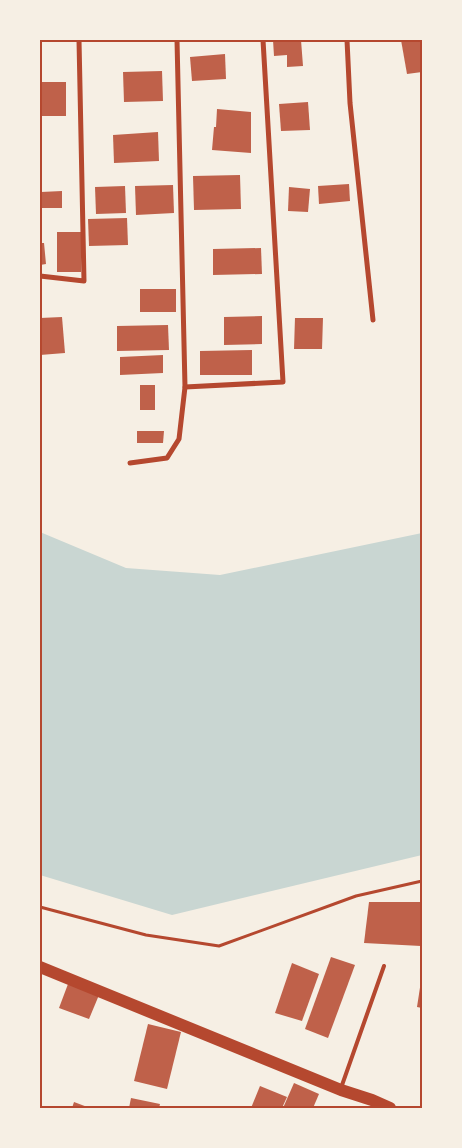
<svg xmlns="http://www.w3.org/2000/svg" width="462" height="1148" viewBox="0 0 462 1148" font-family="Ubuntu,sans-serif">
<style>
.water{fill:#c9d6d2}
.building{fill:#bf614a}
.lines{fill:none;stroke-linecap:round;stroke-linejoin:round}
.path{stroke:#b5482f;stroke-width:3}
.service{stroke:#b5482f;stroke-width:4}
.minor{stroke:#b5482f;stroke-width:5}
.primary{stroke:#b5482f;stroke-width:12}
.neatline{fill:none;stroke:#b5482f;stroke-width:2}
</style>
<rect width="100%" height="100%" fill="#f6efe4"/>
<polygon class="water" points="40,532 126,568 220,575 422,533 422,855 172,915 40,875"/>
<g class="building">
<polygon points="273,40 301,40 303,66 287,67 287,55 274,56"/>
<polygon points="401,40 422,40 422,72 407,74"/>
<polygon points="225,54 226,79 192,81 190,57"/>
<polygon points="162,71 163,101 124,102 123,72"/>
<rect x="40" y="82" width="26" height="34"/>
<polygon points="308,102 310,130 281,131 279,104"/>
<polygon points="217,109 251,112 251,153 212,150 214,127 216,127"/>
<polygon points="158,132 159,161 114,163 113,135"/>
<polygon points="240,175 241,209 194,210 193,176"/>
<polygon points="349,184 350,201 319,204 318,186"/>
<polygon points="173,185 174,213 136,215 135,186"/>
<polygon points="125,186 126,213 96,214 95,187"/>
<polygon points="289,187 310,189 308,212 288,211"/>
<polygon points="62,191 62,208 40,208 41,192"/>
<polygon points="127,218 128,245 89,246 88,219"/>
<rect x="57" y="232" width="24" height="40"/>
<polygon points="40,243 44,243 46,264 40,265"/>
<polygon points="261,248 262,274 213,275 213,249"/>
<rect x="140" y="289" width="36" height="23"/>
<polygon points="262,316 262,344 224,345 224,317"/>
<polygon points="62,317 65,353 40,355 40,318"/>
<polygon points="295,318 323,318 322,349 294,349"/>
<polygon points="168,325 169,350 117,351 117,326"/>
<polygon points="252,350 252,375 200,375 200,351"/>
<polygon points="163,355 163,373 120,375 120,357"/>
<rect x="140" y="385" width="15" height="25"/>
<polygon points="137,431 164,431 163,443 137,443"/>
<polygon points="369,902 422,902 421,946 364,943"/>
<polygon points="331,957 355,965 328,1038 305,1029"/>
<polygon points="292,963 319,974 302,1021 275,1013"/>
<polygon points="421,981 422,981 422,1008 417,1007"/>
<polygon points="68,984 99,995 89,1019 59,1008"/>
<polygon points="148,1024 181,1032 167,1089 134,1081"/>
<polygon points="294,1083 319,1094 313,1108 283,1108"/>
<polygon points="260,1086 287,1097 282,1108 251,1108"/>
<polygon points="131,1098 160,1104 159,1108 129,1108"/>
<polygon points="74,1102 90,1108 72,1108"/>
</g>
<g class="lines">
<polyline class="path" points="40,907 146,935 219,946 356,896 422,881"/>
<polyline class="service" points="341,1088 384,966"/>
<g class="minor">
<polyline points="347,40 350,103 373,320"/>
<polyline points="40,276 84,281 79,40"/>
<polyline points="185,387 283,382 263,40"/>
<polyline points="130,463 167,458 179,439 185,387 177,40"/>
</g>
<polyline class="primary" points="40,967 341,1090 372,1100 390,1108"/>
</g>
<rect width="462" height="1148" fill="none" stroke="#f6efe4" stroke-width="82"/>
<rect x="41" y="41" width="380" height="1066" class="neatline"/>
</svg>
